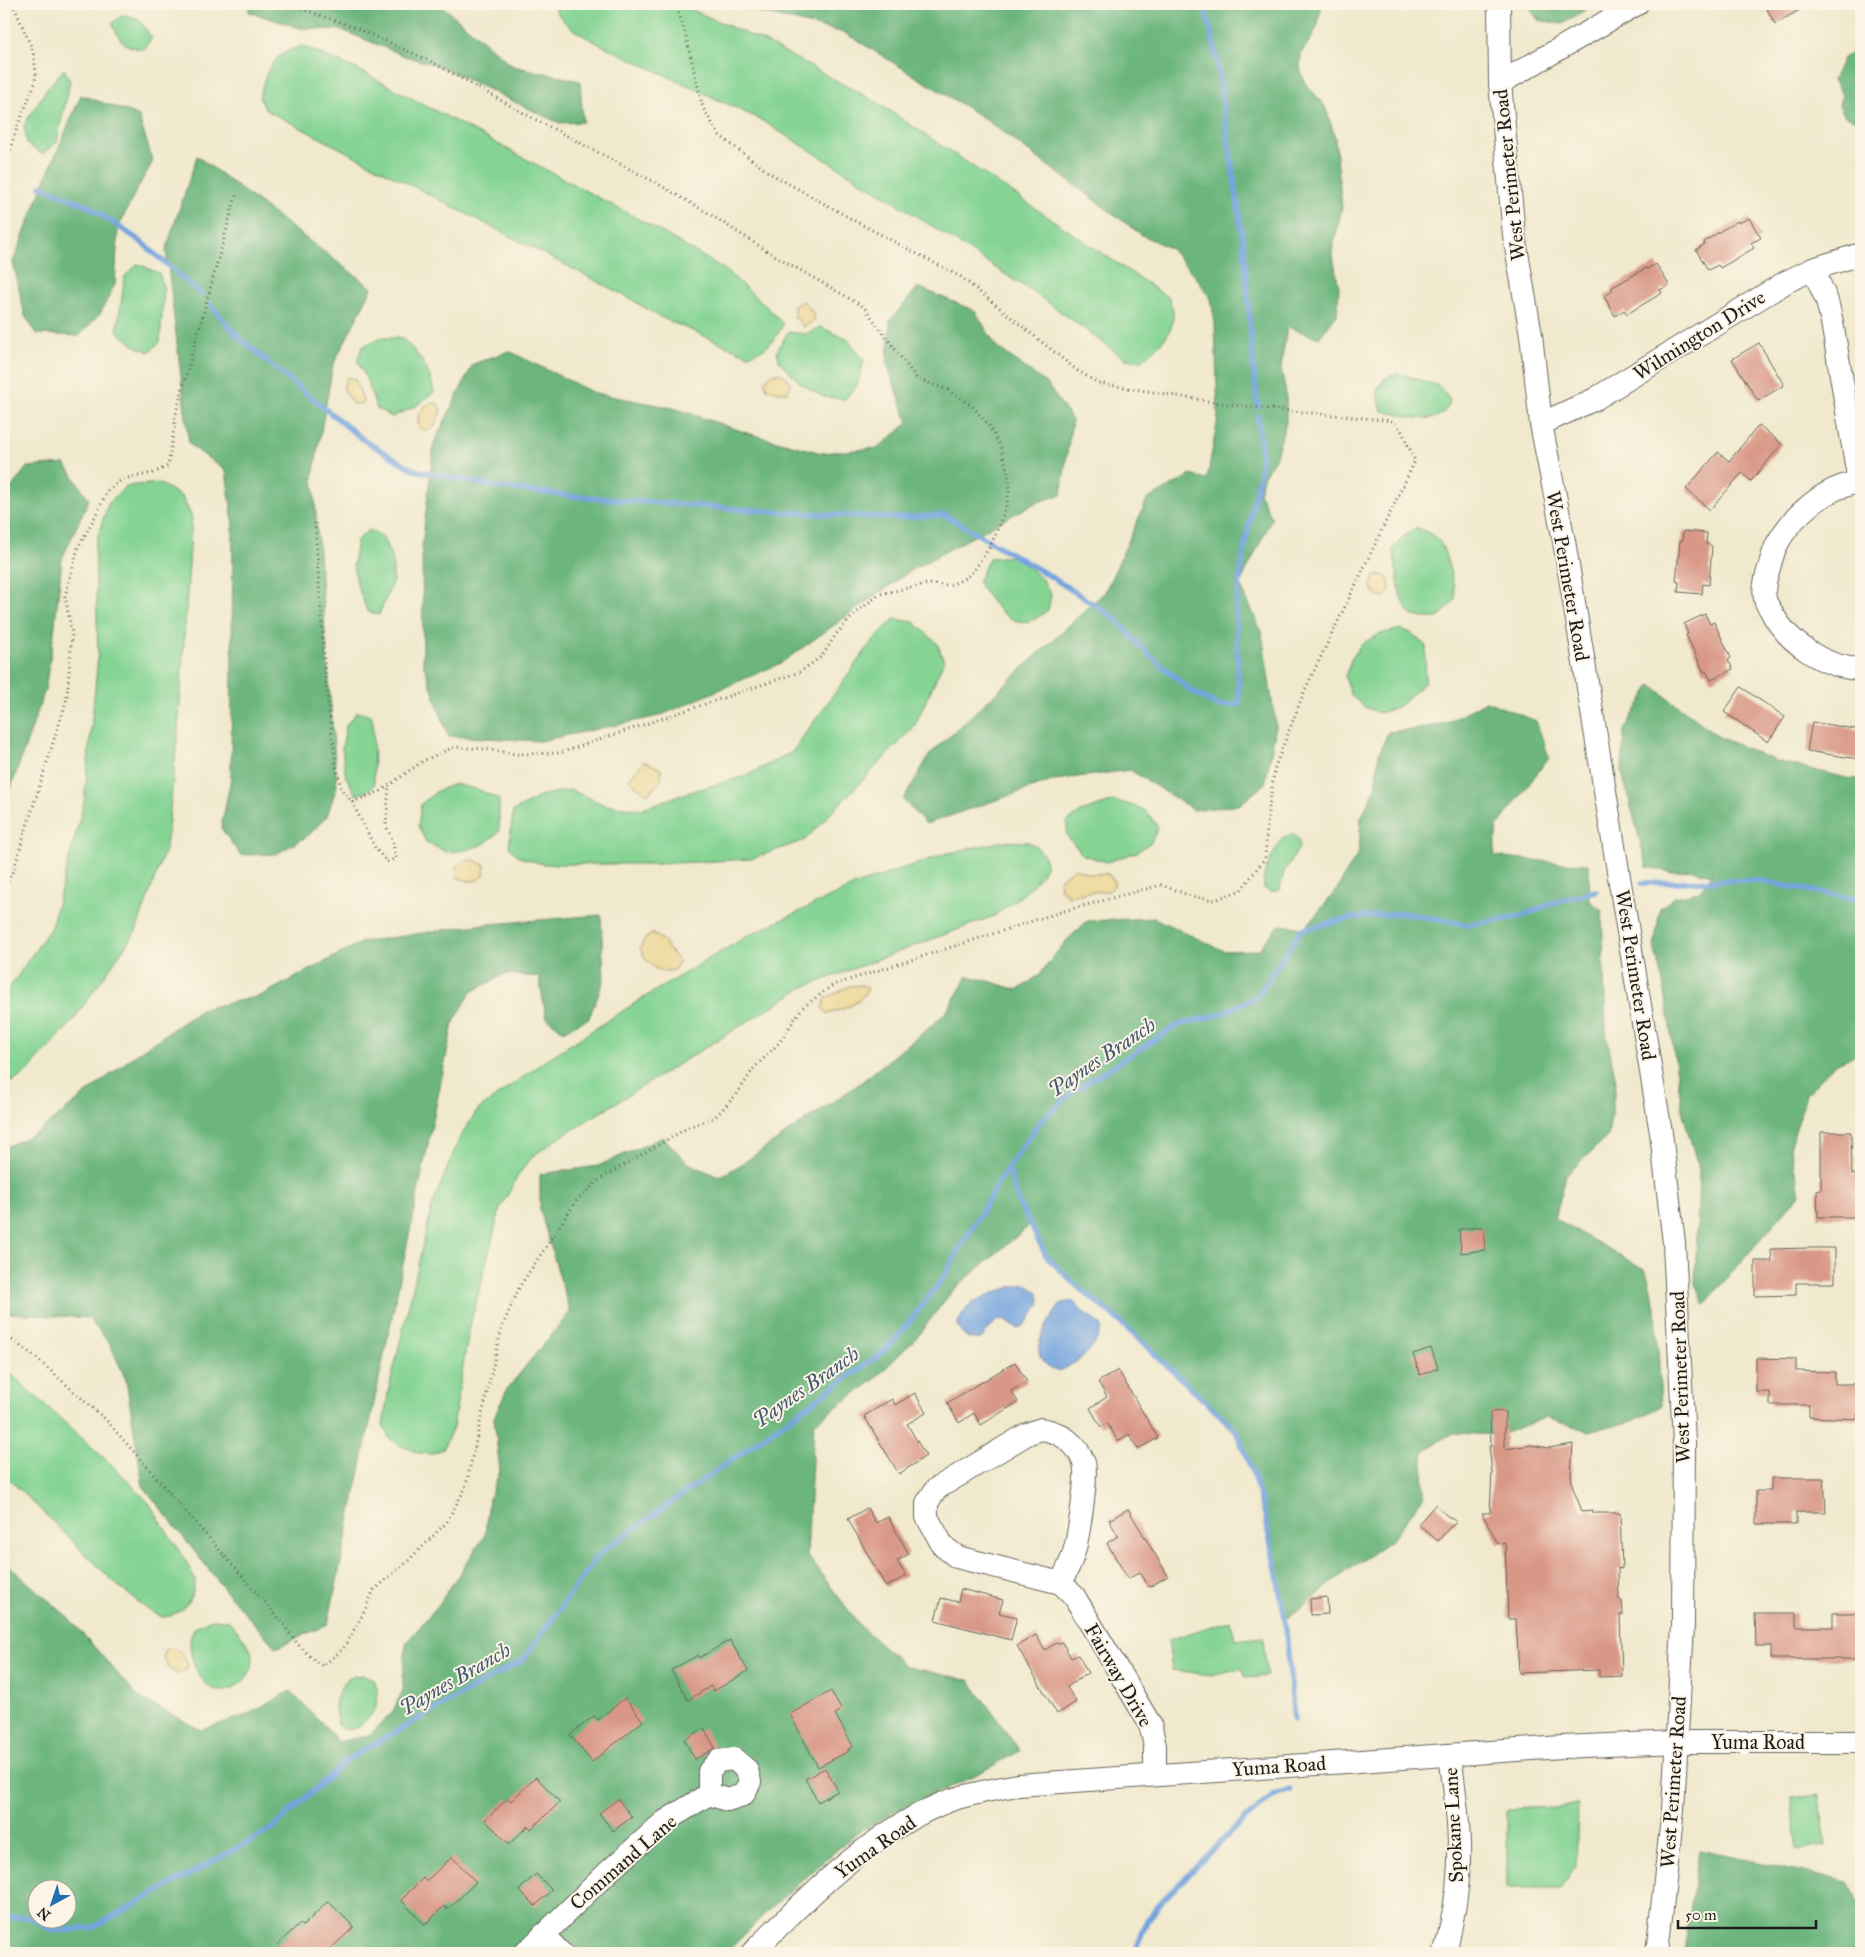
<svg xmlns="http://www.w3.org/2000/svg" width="1865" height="1957" viewBox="0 0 1865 1957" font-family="'IM FELL Great Primer',serif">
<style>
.green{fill:#85d494;stroke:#507858}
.forest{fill:#6cb67e;stroke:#44694d;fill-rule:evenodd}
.sand{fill:#eeda9e;stroke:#857b5d}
.water{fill:#75a4de;stroke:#48607d}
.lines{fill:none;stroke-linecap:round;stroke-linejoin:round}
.stream{stroke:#75a4de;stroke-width:5.5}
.building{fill:#d99887}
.minor-casing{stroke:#66645a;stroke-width:24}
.path{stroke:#66645a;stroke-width:3;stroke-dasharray:1 4;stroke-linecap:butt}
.minor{stroke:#fff;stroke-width:22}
.labels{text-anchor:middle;stroke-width:4;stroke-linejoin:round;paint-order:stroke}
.street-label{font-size:20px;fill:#1c1c1c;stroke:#fcf5e5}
.water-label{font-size:21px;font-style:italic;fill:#445973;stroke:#fcf5e5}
</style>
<rect width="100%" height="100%" fill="#fcf5e5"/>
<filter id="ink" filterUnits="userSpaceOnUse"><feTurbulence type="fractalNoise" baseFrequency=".02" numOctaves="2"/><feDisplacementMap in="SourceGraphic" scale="10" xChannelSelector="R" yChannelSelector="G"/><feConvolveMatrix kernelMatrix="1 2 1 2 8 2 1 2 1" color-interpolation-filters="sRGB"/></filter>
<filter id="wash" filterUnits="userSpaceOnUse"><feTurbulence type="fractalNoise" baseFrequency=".0096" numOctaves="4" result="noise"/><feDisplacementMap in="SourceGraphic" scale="20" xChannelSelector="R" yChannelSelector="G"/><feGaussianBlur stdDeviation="1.12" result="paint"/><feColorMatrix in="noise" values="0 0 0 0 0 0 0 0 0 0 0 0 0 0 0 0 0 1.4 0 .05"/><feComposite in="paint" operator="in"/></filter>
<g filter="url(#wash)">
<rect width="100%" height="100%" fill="#f0e9cd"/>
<g class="green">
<path d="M554,4H679L765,42L878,103L1169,298C1171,304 1174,311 1173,317C1173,336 1154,350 1141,361L1125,359L1046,301L898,204L759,119L597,43C581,34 559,24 554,4Z"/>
<path d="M123,15L139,20L152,38L144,49C124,48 120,41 112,23Z"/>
<path d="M302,46L359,70L646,223L724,269L763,303L783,324C774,343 767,349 748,355L658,316L629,298L266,110L259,97C268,68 270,55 302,46Z"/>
<polygon points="64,69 70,81 57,142 42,154 27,144 24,125 48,87"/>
<polygon points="138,264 159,273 164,289 160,342 149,352 135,346 117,331 125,276"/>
<polygon points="820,327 847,339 864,360 857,386 845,399 823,397 800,383 779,361 777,351 788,332 806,334"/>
<path d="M379,338H402C420,355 429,368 434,392L416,406L392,417L376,408L368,382L357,360L362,347Z"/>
<path d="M1397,373L1439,386L1450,400C1443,431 1405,415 1382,411L1377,390L1384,379Z"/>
<polygon points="159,483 182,497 192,517 178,732 166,847 136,931 72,1022 24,1075 4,1086 4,992 10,987 51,927 84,803 98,656 95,545 108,504 126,486"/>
<path d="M1417,527C1424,531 1435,535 1440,542C1446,552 1456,589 1455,600L1438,618H1423L1411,615L1401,599L1393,549L1404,536Z"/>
<polygon points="369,530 382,536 393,560 393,581 379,615 367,611 358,587 353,566 357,540"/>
<path d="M1015,556L1042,579L1051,595L1048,610C1044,613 1039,617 1035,619C1009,631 989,599 978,582L989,558Z"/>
<polygon points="894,619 914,622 937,643 944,661 914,727 805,840 751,859 658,864 543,864 519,857 509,847 513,811 543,795 571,790 605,805 640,809 686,793 746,776 792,752 873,640"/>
<polygon points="1401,629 1411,633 1426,646 1425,682 1398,707 1380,713 1364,707 1351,695 1345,677 1351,660 1361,644 1380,634"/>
<polygon points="357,712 371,715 373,723 374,785 368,791 356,795 346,777 342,748 346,725"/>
<polygon points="455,784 479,790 499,799 499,832 484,844 466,850 446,852 426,842 418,826 421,804 437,791"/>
<path d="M1114,801C1138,807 1145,805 1158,828L1151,842L1137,852L1107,862L1083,855L1067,836V822L1081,812Z"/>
<path d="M1293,834L1299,840V848L1284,872L1280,890L1271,892L1264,888C1261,869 1275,853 1283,837Z"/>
<polygon points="1003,841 1028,842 1036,846 1043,853 1046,863 1043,873 1025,893 994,916 802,988 559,1138 533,1156 519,1174 500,1209 469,1330 453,1427 443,1449 431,1454 419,1453 399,1445 389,1438 383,1424 389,1389 432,1206 460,1137 478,1110 549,1058 643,998 749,935 856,885 944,854"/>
<polygon points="4,1368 115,1468 149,1503 187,1563 195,1580 193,1592 187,1604 181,1610 170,1616 162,1617 147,1609 116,1584 4,1474"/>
<path d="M212,1619L228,1620C236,1629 252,1646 253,1658C255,1675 232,1697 215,1690C197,1683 182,1644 195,1628C199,1624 207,1621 212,1619Z"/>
<polygon points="1231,1620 1235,1640 1263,1637 1267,1676 1246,1678 1242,1668 1211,1675 1172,1670 1168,1640"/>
<path d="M363,1675L374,1679L378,1691L377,1700L375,1710L368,1718L359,1727L349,1730L339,1727C332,1705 334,1695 349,1677Z"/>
<polygon points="1820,1795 1826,1846 1797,1850 1790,1798"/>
<polygon points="1578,1806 1576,1867 1560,1888 1507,1888 1507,1809"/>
</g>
<g class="forest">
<polygon points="249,4 440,4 513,66 580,81 583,122 559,123 439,66 405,56 342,30 300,28 249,12"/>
<polygon points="725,4 1320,4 1321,8 1318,25 1311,39 1301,53 1300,69 1305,83 1325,106 1335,137 1342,208 1332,251 1339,288 1337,315 1319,338 1287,327 1281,367 1286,394 1286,422 1275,459 1264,475 1259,493 1272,518 1240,584 1262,633 1276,727 1265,784 1239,805 1194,810 1130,770 1055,780 926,824 903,800 930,754 1105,592 1147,500 1191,475 1207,479 1218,418 1215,323 1211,299 1195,276 1171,249 1142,235 982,117 845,33"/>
<polygon points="1527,4 1595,4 1563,24 1538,20"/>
<polygon points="1861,48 1861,122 1844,115 1839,105 1842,94 1833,80 1843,58"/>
<polygon points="81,95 138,115 153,161 136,191 118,228 115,284 100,314 79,336 37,334 25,316 13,262 45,180"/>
<polygon points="197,156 372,288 333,365 313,476 337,786 327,816 308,836 276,854 240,855 221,828 231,778 233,522 226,471 189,444 166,249"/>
<polygon points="918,287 975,311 996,346 1047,384 1072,420 1061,495 1035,503 913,569 781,663 659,716 540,741 448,736 423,663 422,545 434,443 473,364 509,351 594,393 674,408 750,434 822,453 878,448 908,423 887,364 890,321"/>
<polygon points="65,464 89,499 62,559 54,633 45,690 4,808 4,497 27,467"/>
<polygon points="1651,685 1719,737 1776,761 1851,779 1861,779 1861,1053 1835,1064 1806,1095 1790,1148 1800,1194 1704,1305 1695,1284 1699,1170 1683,1114 1664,987 1654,947 1660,908 1675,897 1699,892 1712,875 1692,870 1670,872 1647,867 1622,773 1624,730"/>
<path d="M1486,701L1536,721L1549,757L1497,827L1494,856L1562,863L1589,864L1590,901L1602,911L1606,1032L1616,1081L1608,1136L1566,1175L1555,1219L1646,1270L1656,1308L1661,1406L1633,1421L1588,1431L1547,1417L1500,1435L1453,1433L1423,1451L1424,1496L1391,1540L1335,1580L1301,1609L1285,1619L1265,1515L1252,1471L1236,1430L1114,1316L1078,1287L1047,1257L1030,1225L953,1290L916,1338L874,1380L814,1423L807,1555L862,1628L907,1667L969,1680L1020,1751L968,1779L897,1810L854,1835L772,1907L726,1953H4V1562L68,1617L138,1697L201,1730L247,1715L290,1691L323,1724L338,1742L370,1735L393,1711L402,1692L406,1643L439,1604L485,1535L489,1499L500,1471L494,1418L507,1389L570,1312L540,1210V1174L598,1166L663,1137L688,1163L719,1177L740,1165L859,1084L930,1027L946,1012L968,976L989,981L1018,990L1039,975L1066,941L1087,921L1154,918L1224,951L1258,950L1279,925L1305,928L1335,892L1359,852L1361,818L1375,788L1379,754L1388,732L1418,729L1447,723ZM38,1890H68V1920H38Z"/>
<polygon points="601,915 604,980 589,1018 563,1031 546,1017 539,977 505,974 471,992 453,1024 328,1624 276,1648 228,1594 143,1486 126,1380 110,1344 88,1318 7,1313 4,1310 4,1148 38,1132 135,1055 202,1009 260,996 362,942 477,925"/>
<polygon points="1699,1850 1848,1881 1861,1914 1861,1953 1684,1953"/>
</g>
<g class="sand">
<polygon points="803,301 810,308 815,320 804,327 794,316 794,306"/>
<polygon points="779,373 786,377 791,383 788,392 779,392 767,389 765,381 771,374"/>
<polygon points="347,377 355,379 364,403 353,404 343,388"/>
<polygon points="437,403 441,410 435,425 428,431 419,428 418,417 426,405"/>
<polygon points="1383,575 1389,580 1390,590 1386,597 1379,597 1373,591 1371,584 1375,576"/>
<polygon points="644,761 661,769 661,780 648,794 636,786 629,779"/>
<path d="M465,860H474L485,865L484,876C474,883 468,882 457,877L456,867Z"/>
<polygon points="1075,868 1089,874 1108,874 1114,881 1114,886 1109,891 1088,892 1069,896 1062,891 1059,880"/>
<path d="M653,933L661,939L679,962L674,970C655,974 648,964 640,949L644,940Z"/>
<path d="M862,985L868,988C861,1005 844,1008 828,1014L822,1008L826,998L850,986Z"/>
<path d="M167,1648C180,1649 182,1653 188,1664L186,1670L177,1674L169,1669L163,1657Z"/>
</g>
<g class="water">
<path d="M1027,1284L1038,1293L1040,1304L1025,1325L1017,1329L1004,1319L996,1321L981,1339C968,1340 963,1336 957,1325C960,1318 963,1312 967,1307C977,1297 1013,1285 1027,1284Z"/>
<path d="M1073,1301L1081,1310L1102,1326C1096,1350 1080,1361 1059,1371C1021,1360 1046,1323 1062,1303Z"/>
</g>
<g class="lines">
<g class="stream">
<polyline points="1204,4 1215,49 1244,247 1254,375 1258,406"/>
<polyline points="41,186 90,207 140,241 202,295"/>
<polyline points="210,304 239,338 303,391 365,441 414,470 497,487 571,496 779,512 898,518 945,515 1053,578 1115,618 1143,649 1190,690 1218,706 1239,704 1236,608 1244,549 1262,461 1258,416"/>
<polyline points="1642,883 1755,880 1861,900"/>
<polyline points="1008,1167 1018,1201 1047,1257 1078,1287 1114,1316 1236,1430 1252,1471 1265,1515 1277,1575 1285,1619 1294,1720"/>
<polyline points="4,1918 29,1917 55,1931 92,1928 272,1829 348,1759 523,1660 600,1553 882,1353 900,1334 941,1281 1001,1178 1040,1122 1074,1091 1178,1025 1218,1015 1257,997 1301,930 1351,918 1403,913 1468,925 1522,916 1552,903 1596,891"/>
<polyline points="1135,1953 1147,1921 1164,1899 1237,1826 1273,1796 1290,1789"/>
</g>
</g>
<g id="blocks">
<g class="building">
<polygon points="1764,4 1810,4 1775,24"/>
<polygon points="1749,218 1761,238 1751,243 1754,248 1720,268 1718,265 1708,270 1696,250 1705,244 1704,242 1722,230 1738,221 1739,223"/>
<polygon points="1656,264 1669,285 1660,290 1662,293 1627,314 1624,310 1615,316 1604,296 1613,291 1611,288 1646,268 1647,269"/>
<polygon points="1759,343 1784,385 1758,401 1732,359"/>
<polygon points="1759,425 1782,444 1751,481 1742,473 1710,510 1686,489 1718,452 1729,461"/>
<polygon points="1683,531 1707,533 1706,544 1712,546 1709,585 1703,584 1702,594 1678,592 1679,582 1676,581 1680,541 1682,541"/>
<polygon points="1705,614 1710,624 1714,622 1731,658 1728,660 1733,669 1711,680 1706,671 1704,672 1686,635 1688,634 1684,624"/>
<polygon points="1741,687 1785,717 1768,742 1724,712"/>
<polygon points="1812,722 1861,730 1859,759 1807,751"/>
<polygon points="1821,1132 1851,1132 1852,1174 1861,1174 1861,1217 1818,1217 1817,1191 1821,1190"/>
<polygon points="1483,1227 1485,1250 1461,1253 1459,1229"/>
<polygon points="1810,1248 1835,1248 1835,1283 1796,1283 1796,1295 1755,1296 1755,1261 1772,1261 1771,1249"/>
<polygon points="1431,1348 1438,1368 1420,1375 1413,1354"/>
<polygon points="1756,1358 1796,1359 1796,1371 1835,1372 1835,1384 1861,1384 1861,1414 1857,1414 1858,1419 1809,1417 1809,1405 1770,1405 1770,1392 1756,1392"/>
<polygon points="1015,1362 1027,1382 1011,1391 1018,1402 981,1425 974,1413 959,1423 947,1403"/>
<polygon points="1118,1370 1158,1438 1138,1449 1129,1434 1118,1441 1107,1423 1101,1427 1090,1408 1107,1397 1098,1382"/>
<polygon points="915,1393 926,1413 907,1424 926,1456 899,1474 864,1416 892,1399 895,1405"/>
<polygon points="1505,1411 1505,1449 1531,1445 1549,1448 1573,1444 1571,1475 1573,1488 1582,1511 1592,1510 1593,1513 1620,1513 1622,1569 1618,1568 1619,1600 1622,1601 1623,1615 1620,1615 1622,1676 1599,1677 1599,1670 1519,1673 1516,1619 1508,1619 1505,1542 1498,1544 1482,1513 1490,1513 1492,1472 1489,1446 1491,1446 1490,1412"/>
<polygon points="1771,1478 1824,1478 1826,1512 1796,1512 1796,1524 1756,1524 1756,1491 1771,1491"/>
<polygon points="1436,1504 1446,1515 1457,1522 1449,1528 1438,1541 1418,1524"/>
<polygon points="867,1508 876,1523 888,1517 909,1554 897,1561 906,1576 886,1587 848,1519"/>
<polygon points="1128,1509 1168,1576 1149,1587 1140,1572 1128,1579 1107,1543 1118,1536 1109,1520"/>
<polygon points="961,1589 1003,1600 999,1613 1017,1617 1011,1640 935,1620 941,1598 958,1602"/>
<polygon points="1327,1597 1328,1614 1311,1615 1310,1599"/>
<polygon points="1755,1613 1796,1613 1796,1627 1833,1627 1833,1613 1861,1613 1861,1642 1859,1642 1859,1659 1771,1659 1771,1646 1756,1646"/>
<polygon points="1036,1635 1045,1650 1056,1643 1057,1644 1062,1642 1071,1658 1078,1655 1088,1673 1067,1687 1076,1702 1057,1714 1017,1646"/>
<polygon points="730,1640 748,1671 714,1691 711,1686 688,1700 671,1670 698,1655 699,1658"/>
<polygon points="831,1691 842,1710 835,1714 853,1746 848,1749 849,1751 818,1767 790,1714"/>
<polygon points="625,1698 643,1721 592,1762 570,1735 594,1716 598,1720"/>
<polygon points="704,1728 715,1748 695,1759 684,1740"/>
<polygon points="825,1768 838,1791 818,1802 805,1779"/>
<polygon points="536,1777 560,1802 531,1829 528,1826 509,1844 485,1820 508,1798 511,1801"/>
<polygon points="618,1799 632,1817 613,1831 599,1813"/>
<polygon points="452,1857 476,1882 447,1910 444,1906 425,1925 401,1900 423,1878 426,1881"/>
<polygon points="536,1874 552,1890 535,1906 519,1890"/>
<polygon points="328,1901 354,1927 326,1953 286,1953 277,1945 300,1923 303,1926"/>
</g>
</g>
</g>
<g filter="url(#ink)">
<use href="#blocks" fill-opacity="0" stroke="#66645a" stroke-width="1"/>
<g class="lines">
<g class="minor-casing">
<g id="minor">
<polyline points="1499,4 1500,83 1514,235 1531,335 1541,424 1564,541 1661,1133 1674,1243 1684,1442 1683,1625 1673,1809 1657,1953"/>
<polyline points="1500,83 1637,4"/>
<polyline points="1813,269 1827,301 1832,322 1859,482"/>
<polyline points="1541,424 1595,399 1786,282 1813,269 1861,254"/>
<path d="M1861,482C1826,486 1792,515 1776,546C1773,553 1771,561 1769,568C1766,577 1763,590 1765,598C1765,602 1768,606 1770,609C1786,642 1824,668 1861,669"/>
<path d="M1041,1429C1060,1432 1077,1443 1084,1463C1088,1477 1078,1543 1072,1558C1069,1567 1064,1575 1061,1583L957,1557L943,1546L927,1517V1503L936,1489L1027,1434Z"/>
<polyline points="1061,1583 1074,1596 1150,1724 1155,1746 1155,1775"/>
<polygon points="734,1759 747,1770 750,1782 743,1795 727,1800 709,1794 709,1771 718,1761"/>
<polyline points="543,1935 561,1953"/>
<polyline points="525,1953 607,1873 664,1822 709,1794"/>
<path d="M752,1953C807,1897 875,1828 951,1800C973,1793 995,1789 1018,1785L1562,1747L1678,1742H1861"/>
<path d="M1445,1953C1451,1928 1456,1903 1458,1878C1462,1837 1455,1795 1450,1755"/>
</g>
</g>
<g class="path">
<polyline points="287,4 354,27 430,61 529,116 658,184 708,213 767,251 864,307 917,379 948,390 972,406 988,424 1001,448 1008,473 1010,488 1006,507 996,533 989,548 971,574 958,582 949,585 927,584 880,594 858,611 837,633 822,656 800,672 560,753 515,754 485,749 454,747 423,761 381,791 352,802 341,789 336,765 326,687 315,523"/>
<polyline points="4,169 17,128 35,83 36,72 33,51 13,4"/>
<polyline points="352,802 375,848 387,862 396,858 392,839 386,826 389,785"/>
<polyline points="4,891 14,868 67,698 72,633 65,596 78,548 98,511 107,491 123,479 153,473 168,466 177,409 236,195"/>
<path d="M4,1334L34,1356L106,1420L283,1623C293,1640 306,1655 323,1666L343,1649L362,1616L374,1590L407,1562L446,1523L465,1489L502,1327L520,1286L577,1200L600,1179L689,1127L715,1117L737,1094L754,1068L779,1043L802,1008L833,985L1064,911L1161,885L1194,897L1215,900L1241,890L1265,858L1268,813L1275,767L1304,692L1415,461L1401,429L1393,421L1232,405L1098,383L1078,371L961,277L855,221L768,172L719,135L703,108L684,28L675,4"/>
</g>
<use href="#minor" class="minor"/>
</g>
</g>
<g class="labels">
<g class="street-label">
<text transform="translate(1509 175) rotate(-96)" y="7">West Perimeter Road</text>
<text transform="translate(1699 335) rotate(-32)" y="7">Wilmington Drive</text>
<text transform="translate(1568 576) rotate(80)" y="7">West Perimeter Road</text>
<text transform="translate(1636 975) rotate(81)" y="7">West Perimeter Road</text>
<text transform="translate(1680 1377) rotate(-92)" y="7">West Perimeter Road</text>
<text transform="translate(1119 1675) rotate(60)" y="7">Fairway Drive</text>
<text x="1758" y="1749">Yuma Road</text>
<text transform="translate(1279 1766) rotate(-4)" y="7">Yuma Road</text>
<text transform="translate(1673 1782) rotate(-86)" y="7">West Perimeter Road</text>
<text transform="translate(1453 1825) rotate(-93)" y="7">Spokane Lane</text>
<text transform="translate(875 1847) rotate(-35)" y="7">Yuma Road</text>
<text transform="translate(623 1862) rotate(-41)" y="7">Command Lane</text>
</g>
<g class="water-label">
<text transform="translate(1102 1057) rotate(-34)" y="7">Paynes Branch</text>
<text transform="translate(806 1387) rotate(-35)" y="7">Paynes Branch</text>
<text transform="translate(455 1679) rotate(-30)" y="7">Paynes Branch</text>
</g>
</g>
<rect width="1865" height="1957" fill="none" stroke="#fcf5e5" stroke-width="20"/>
<g transform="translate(52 1904) rotate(220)"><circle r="24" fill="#fcf5e5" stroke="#a29e95"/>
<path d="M0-4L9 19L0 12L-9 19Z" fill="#1f6fb2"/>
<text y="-8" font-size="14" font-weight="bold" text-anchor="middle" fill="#1c1c1c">N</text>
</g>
<path d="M1678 1920v8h138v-8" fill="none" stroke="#1c1c1c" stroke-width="2.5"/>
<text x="1685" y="1920" font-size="15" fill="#1c1c1c" stroke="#fcf5e5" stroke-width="4" paint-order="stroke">50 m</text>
</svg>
